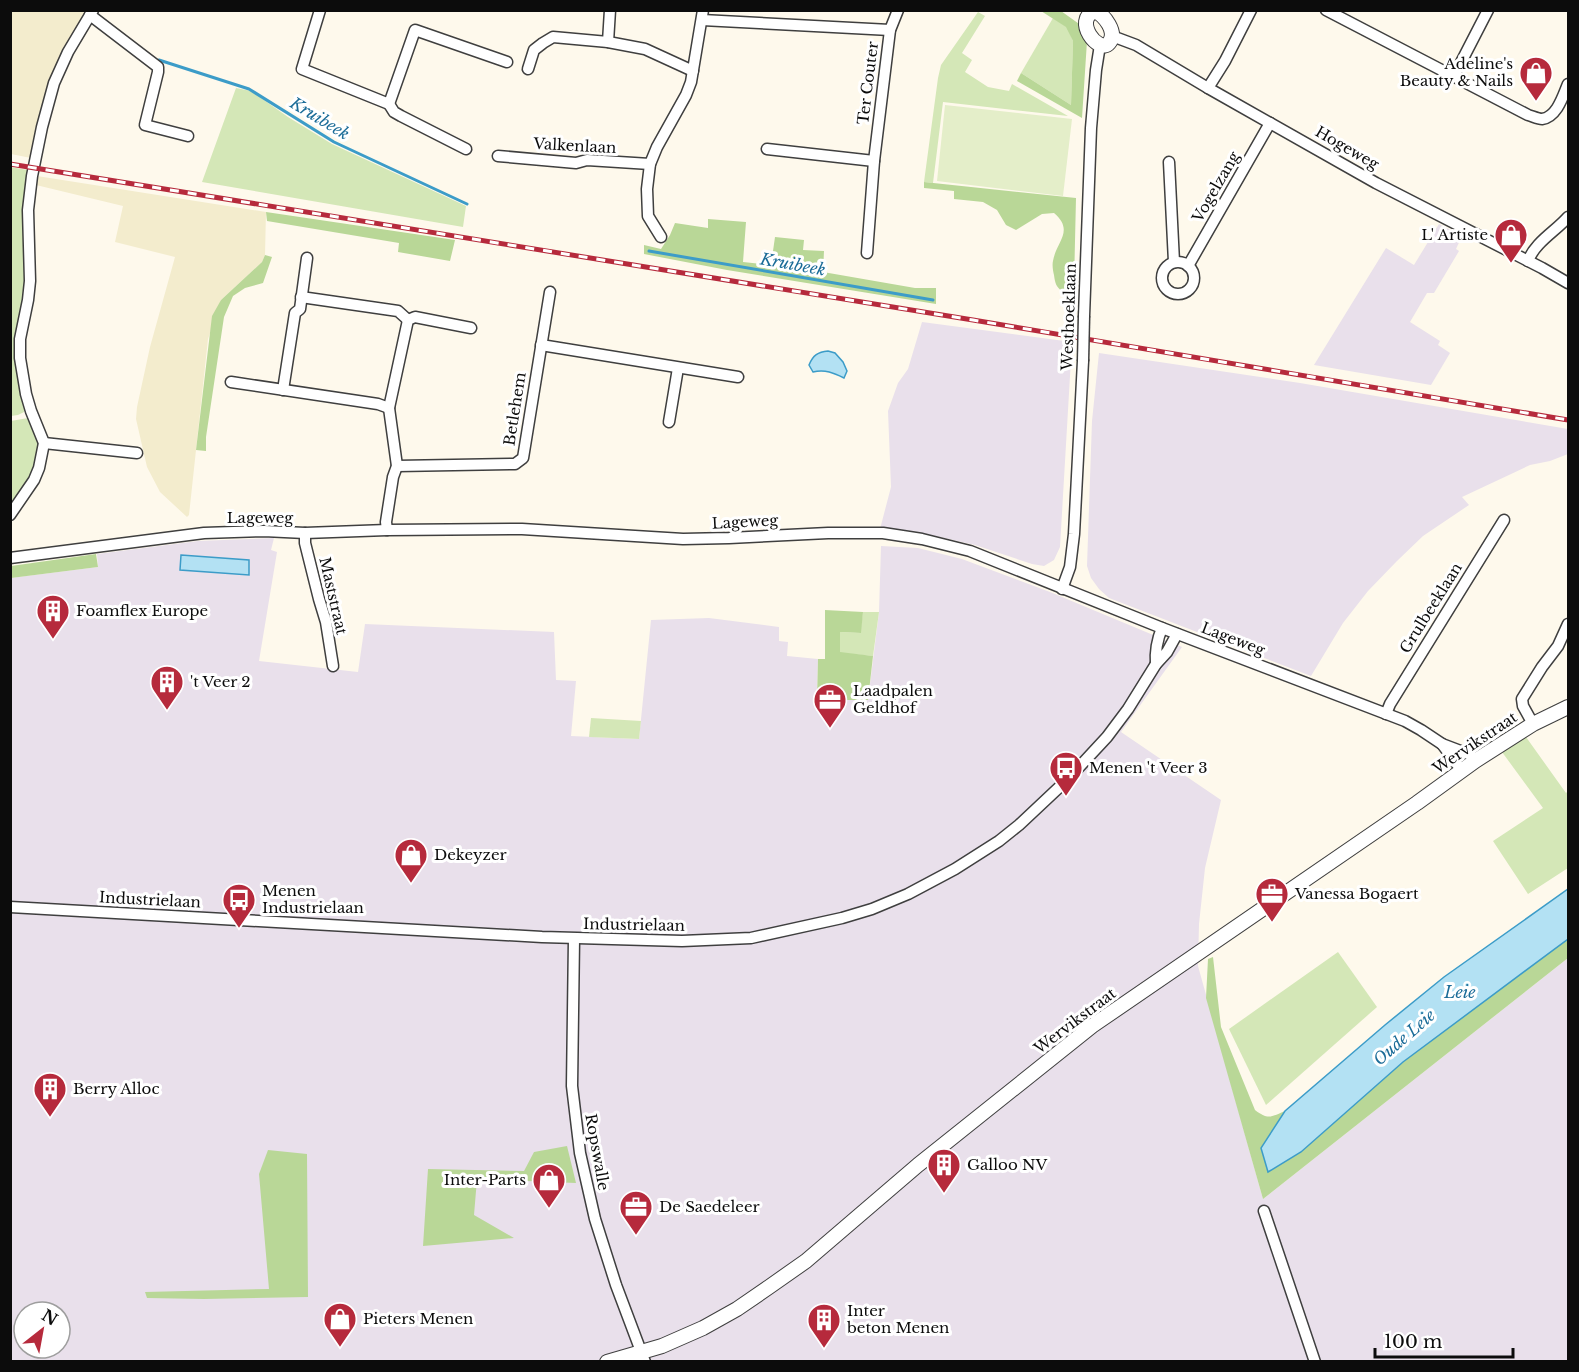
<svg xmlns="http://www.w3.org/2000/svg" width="1579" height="1372" viewBox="0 0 1579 1372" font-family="'Libre Baskerville',serif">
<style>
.industrial{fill:#e9e0eb;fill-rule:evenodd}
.farmland{fill:#f3eccd}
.green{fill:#d4e7b7}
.forest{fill:#b9d797}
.pitch{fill:#e4eec9}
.water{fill:#b3e1f3;stroke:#3c9cc8;stroke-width:1.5}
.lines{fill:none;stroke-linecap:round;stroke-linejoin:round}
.stream{stroke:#3c9cc8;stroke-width:3}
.minor-casing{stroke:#3f3f3f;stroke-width:13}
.tertiary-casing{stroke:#3f3f3f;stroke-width:16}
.minor{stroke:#fff;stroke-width:10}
.tertiary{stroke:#fff;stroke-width:14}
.rail-casing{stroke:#b62a3c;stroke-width:5}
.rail{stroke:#fff;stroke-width:3;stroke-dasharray:9;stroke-linecap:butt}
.minor-bridge-casing{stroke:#3f3f3f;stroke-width:13;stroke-linecap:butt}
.minor-bridge{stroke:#fff;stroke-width:10}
.labels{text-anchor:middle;stroke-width:6;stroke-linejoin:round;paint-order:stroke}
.poi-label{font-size:15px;fill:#0c0c0c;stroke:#fff;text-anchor:start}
.street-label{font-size:15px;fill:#0c0c0c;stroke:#fff}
.water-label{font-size:16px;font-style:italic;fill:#1b6c98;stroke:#fff}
</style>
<rect width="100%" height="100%" fill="#fef9ec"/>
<g class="industrial">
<polygon points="1439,224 1462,236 1456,249 1459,251 1434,293 1427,293 1410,322 1440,341 1438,345 1450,353 1431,385 1314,365 1386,248 1414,265"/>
<polygon points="922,322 1072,342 1060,547 1054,560 1044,566 1032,564 975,545 918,532 880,529 891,487 888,411 898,383 908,369"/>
<polygon points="1099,353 1300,383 1568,429 1568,454 1550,461 1530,465 1462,497 1469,505 1423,536 1397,561 1368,591 1343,623 1311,676 1109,598 1099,589 1091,578 1087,566 1092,421"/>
<path d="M274,538L271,550L277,552L259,661L358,672L365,624L554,632L556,680L576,681L571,736L639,739L651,620L709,618L779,627V641L788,642L787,656L818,659L817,700H868L879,612L881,546L918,548L962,559L1050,592L1182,647L1121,732L1221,800L1205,868L1199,924L1198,966L1263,1199L1568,958V1361H11L10,578L98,567L97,554L198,541ZM24,1312H60V1348H24Z"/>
</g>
<g class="farmland">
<polygon points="10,11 87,11 69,40 50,82 43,103 31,158 11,154"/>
<polygon points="37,176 266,212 265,255 262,262 221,300 208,339 189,515 187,517 160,492 147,467 136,419 137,407 150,347 175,257 115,242 123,206 36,185"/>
</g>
<g class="green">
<polygon points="978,12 985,16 962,53 972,60 965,72 988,87 1009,91 1012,84 1068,116 943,102 933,183 924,182 938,78 941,65"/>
<polygon points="1053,18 1067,27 1073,41 1071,105 1021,73"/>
<polygon points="236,88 251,91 288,117 332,144 466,206 463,227 202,182"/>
<polygon points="10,167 28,170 25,193 23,231 26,270 23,302 25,408 24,412 18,415 11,416"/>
<polygon points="28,418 32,421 39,446 36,467 11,508 11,421"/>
<polygon points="863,612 879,612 873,656 840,653 840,632 860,633"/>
<polygon points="591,718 641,721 639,739 589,737"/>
<polygon points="1526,737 1566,793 1568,791 1568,868 1528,894 1493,841 1543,808 1502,752"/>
<polygon points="1338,952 1377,1007 1266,1105 1229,1029"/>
</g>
<g class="forest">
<polygon points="1041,11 1061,11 1082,26 1087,41 1082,118 1017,81 1021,73 1071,105 1073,41 1066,27"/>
<path d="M924,182L1076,198L1074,285L1070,289L1063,292C1056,287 1055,283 1054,275C1053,271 1052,265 1053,261C1056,242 1075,231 1054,213L1042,214L1016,230L1006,225L997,210L983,202L954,199V191L924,188Z"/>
<polygon points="266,212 455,240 450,261 398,252 399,243 267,221"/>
<polygon points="708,219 746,222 743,262 771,265 775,237 804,240 803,250 824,251 823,272 915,288 936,288 936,304 727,270 644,254 644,245 661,249 670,235 675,223 708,228"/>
<polygon points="265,255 272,257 263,283 245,288 233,296 224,317 206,437 206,451 196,450 212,316 221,300 262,262"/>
<polygon points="96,554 98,567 11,578 11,566"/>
<polygon points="825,610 863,612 861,633 840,632 840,652 873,656 868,700 817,700 818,659 825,659"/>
<path d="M1568,939V958L1263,1199L1206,998L1208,959L1213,957L1221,1027L1255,1110C1268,1120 1271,1117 1285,1111L1261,1148L1268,1172L1301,1152L1403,1062Z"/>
<polygon points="567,1146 576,1183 477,1179 474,1215 514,1238 423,1246 428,1169 524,1171 534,1152"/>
<polygon points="268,1150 307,1154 308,1297 204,1299 147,1298 145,1292 269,1289 259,1174"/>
</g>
<polygon class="pitch" points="945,105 1072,119 1063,196 937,181"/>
<g class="water">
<path d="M828,351L835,353L843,362L847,371L844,378C834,373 825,369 813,372L809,365C813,355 818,352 828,351Z"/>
<polygon points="181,555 249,560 249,575 180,570"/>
<polygon points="1568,889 1568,939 1403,1062 1301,1152 1268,1172 1261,1148 1285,1111 1385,1025 1444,977"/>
</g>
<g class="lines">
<g class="stream">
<polyline points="159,60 249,89 334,142 467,204"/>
<polyline points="649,251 933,300"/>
</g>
<g class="minor-casing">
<g id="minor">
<polyline points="320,10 302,69 389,104 415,30 507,62"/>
<path d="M1326,10L1528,115C1532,116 1538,119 1542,119C1557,117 1563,96 1568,84"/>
<polyline points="90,15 158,67 158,72 145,125 188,136"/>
<polyline points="702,20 890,30"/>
<polyline points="1112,36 1136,45 1208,88 1376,183 1542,268 1568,283"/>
<polyline points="608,42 610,10"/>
<polyline points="528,69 534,50 543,43 553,37 608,42 645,49 693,71"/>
<polyline points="1454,76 1488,10"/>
<polyline points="1208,88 1225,61 1251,10"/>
<polyline points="389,104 394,112 401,116 466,149"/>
<polyline points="767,149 874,161"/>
<polyline points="498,156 576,163 587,160 650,164"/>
<polyline points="1169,162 1174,262"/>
<polyline points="661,237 648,216 647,189 650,164 657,147 686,95 691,82 703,10"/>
<polyline points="867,253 874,161 890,30 898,10"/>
<path d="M1528,261C1535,242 1556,231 1568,217"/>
<circle cx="1178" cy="278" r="16"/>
<polyline points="1188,266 1270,123"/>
<polyline points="301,297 398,311 408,320"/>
<polyline points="1084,316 1091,128 1096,70 1100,45"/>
<polyline points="541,345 738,377"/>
<polyline points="231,382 378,404 389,408"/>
<polyline points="283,390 295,313 300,309 307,258"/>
<polyline points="669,422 678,368"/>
<polyline points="44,443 137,453"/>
<polyline points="397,466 515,464 523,458 550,292"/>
<polyline points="10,515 34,480 39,468 44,443 31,411 26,394 20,358 20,339 28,300 30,281 28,210 32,176 42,127 54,83 68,52 93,10"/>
<polyline points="387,530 386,522 393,477 397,466 389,408 408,320 415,317 471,328"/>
<polyline points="305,533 305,543 319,599 326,622 333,666"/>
<polyline points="10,558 204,533 264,531 305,533 387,530 522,529 683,539 729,538 828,533 883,533 922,539 970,551 1162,628 1405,721 1421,730 1442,744 1471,755 1475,761"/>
<polyline points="1062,589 1070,567 1074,534 1083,361"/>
<path d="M1156,664C1155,651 1157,640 1162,628"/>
<polyline points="1386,714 1390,704 1504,520"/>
<polyline points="1533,724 1523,706 1522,699 1542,667 1558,646 1568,624"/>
<polyline points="1442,744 1462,771"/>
<polyline points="10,907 542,937 682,941 751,938 842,918 872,909 908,894 955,869 999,841 1019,825 1068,779 1107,737 1128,709 1156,664 1167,652 1177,634"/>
<polyline points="574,939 572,1086 580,1153 595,1219 616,1285 645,1362"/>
<polyline points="1264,1211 1315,1362"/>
</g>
</g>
<g class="tertiary-casing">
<g id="tertiary">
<path d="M1095,11C1104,15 1118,32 1109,43C1099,55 1072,20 1095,11Z"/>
<polyline points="607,1362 662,1346 703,1328 737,1309 769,1287 806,1261 918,1165 1092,1026 1417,803 1475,761 1533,724 1568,707"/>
</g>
</g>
<use href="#minor" class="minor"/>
<use href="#tertiary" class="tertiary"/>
<g class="rail-casing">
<polyline id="rail" points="10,164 973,320 1568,420"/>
</g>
<use href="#rail" class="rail"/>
<g class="minor-bridge-casing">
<polyline id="minor-bridge" points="1083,361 1084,316"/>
</g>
<use href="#minor-bridge" class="minor-bridge"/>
</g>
<defs>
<g id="shop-pin" transform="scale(1.725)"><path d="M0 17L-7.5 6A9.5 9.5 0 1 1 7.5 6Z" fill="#b62a3c" stroke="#fff"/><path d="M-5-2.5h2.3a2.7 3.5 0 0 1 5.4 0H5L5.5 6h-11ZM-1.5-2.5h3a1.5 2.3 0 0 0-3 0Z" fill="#fff"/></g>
<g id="building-pin" transform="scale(1.725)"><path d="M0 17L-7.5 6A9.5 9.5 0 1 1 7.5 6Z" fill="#b62a3c" stroke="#fff"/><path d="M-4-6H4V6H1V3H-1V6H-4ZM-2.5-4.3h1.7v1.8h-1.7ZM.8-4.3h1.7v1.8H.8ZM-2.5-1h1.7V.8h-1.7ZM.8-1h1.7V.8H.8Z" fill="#fff"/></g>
<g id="office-pin" transform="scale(1.725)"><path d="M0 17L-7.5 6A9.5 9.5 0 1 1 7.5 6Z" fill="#b62a3c" stroke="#fff"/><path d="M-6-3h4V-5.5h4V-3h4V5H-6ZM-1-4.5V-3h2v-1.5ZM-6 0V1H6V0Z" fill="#fff"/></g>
<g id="bus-pin" transform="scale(1.725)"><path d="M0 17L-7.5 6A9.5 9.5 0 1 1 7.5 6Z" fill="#b62a3c" stroke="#fff"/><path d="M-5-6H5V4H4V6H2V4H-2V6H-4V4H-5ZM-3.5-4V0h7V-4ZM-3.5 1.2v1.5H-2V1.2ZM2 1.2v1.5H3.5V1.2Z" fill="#fff"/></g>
</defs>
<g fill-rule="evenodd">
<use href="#shop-pin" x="1536" y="73"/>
<use href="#shop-pin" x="1511" y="235"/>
<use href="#building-pin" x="53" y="611"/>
<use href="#building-pin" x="167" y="682"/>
<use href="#office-pin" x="830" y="700"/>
<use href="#bus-pin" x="1066" y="768"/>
<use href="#shop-pin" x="411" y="855"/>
<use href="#office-pin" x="1272" y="894"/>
<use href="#bus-pin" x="239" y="900"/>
<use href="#building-pin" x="50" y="1089"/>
<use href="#building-pin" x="944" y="1165"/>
<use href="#shop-pin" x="549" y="1180"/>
<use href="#office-pin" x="636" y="1207"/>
<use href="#shop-pin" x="340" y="1319"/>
<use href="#building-pin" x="824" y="1320"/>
</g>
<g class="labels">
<g class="poi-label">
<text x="1513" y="69" text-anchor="end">Adeline's<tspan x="1513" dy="17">Beauty &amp; Nails</tspan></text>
<text x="1488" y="240" text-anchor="end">L' Artiste</text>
<text x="76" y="616">Foamflex Europe</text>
<text x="190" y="687">'t Veer 2</text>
<text x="853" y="696">Laadpalen<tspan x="853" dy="17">Geldhof</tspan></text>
<text x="1089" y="773">Menen 't Veer 3</text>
<text x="434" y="860">Dekeyzer</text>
<text x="262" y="896">Menen<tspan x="262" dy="17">Industrielaan</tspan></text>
<text x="1295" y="899">Vanessa Bogaert</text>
<text x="73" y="1094">Berry Alloc</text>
<text x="967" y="1170">Galloo NV</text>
<text x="526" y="1185" text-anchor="end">Inter-Parts</text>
<text x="659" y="1212">De Saedeleer</text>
<text x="847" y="1316">Inter<tspan x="847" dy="17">beton Menen</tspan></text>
<text x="363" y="1324">Pieters Menen</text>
</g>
<g class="street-label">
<text transform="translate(868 83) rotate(-83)" y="5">Ter Couter</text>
<text transform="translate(575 146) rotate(3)" y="5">Valkenlaan</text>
<text transform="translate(1347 148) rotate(30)" y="5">Hogeweg</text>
<text transform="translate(1216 187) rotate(-60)" y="5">Vogelzang</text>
<text transform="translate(1069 317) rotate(-88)" y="5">Westhoeklaan</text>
<text transform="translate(515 409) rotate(-81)" y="5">Betlehem</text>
<text x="260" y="523">Lageweg</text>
<text transform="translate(745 522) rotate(-3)" y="5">Lageweg</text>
<text transform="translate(333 596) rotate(77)" y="5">Maststraat</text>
<text transform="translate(1431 608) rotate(-58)" y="5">Grulbeeklaan</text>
<text transform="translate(1233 639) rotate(21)" y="5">Lageweg</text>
<text transform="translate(1475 743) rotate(-34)" y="5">Wervikstraat</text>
<text transform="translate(150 900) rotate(3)" y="5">Industrielaan</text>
<text transform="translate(634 925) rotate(1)" y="5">Industrielaan</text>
<text transform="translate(1075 1021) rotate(-37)" y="5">Wervikstraat</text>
<text transform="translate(597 1152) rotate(80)" y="5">Ropswalle</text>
</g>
<g class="water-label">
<text transform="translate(320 118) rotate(31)" y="6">Kruibeek</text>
<text transform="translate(793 264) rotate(10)" y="6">Kruibeek</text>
<text x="1460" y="998">Leie</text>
<text transform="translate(1404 1037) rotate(-41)" y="6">Oude Leie</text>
</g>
</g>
<rect width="1579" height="1372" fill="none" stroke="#0c0c0c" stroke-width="24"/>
<g transform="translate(42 1330) rotate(31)"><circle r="28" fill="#ffffff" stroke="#9e9e9e" stroke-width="1.5"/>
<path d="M0-4.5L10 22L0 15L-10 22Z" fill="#b62a3c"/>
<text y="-9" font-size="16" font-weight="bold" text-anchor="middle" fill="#0c0c0c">N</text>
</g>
<path d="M1375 1348v9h138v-9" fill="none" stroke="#0c0c0c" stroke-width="3"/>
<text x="1384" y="1348" font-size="18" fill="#0c0c0c" stroke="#ffffff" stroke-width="4.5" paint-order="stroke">100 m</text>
</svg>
